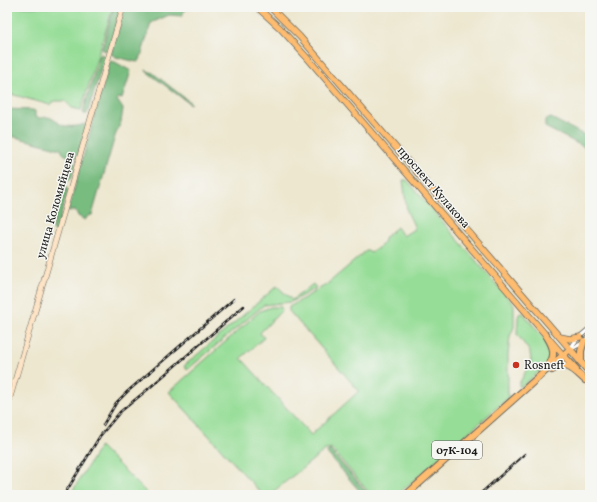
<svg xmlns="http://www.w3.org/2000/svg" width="597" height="502" viewBox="0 0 597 502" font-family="Vollkorn,serif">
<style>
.green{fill:#96dd97;stroke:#597c5a}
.forest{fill:#78bc80;stroke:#4a6c4e}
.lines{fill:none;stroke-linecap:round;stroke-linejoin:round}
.street-casing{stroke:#65635b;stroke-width:5}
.secondary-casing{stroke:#65635b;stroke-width:6}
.primary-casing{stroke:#65635b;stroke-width:7}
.highway-casing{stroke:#65635b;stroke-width:8}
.street{stroke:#fff;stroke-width:3.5}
.secondary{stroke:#fee4c6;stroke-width:5}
.primary{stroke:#fdbc70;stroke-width:5.5}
.highway{stroke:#fdbc70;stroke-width:6}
.rail-casing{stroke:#1c1c1c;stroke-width:2.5}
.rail{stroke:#f6f6f2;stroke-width:1;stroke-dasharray:3;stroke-linecap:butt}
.poi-dot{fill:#c8321e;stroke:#f6f6f2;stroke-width:1.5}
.labels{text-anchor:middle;stroke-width:3;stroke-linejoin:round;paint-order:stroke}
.shield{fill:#f6f6f2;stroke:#5d5d5c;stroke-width:1}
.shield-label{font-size:11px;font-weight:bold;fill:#1c1c1c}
.street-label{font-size:12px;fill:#1c1c1c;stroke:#f6f6f2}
.poi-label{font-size:12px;fill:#1c1c1c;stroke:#f6f6f2;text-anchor:start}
</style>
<rect width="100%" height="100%" fill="#f6f6f2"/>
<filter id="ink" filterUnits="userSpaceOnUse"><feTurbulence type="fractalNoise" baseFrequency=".025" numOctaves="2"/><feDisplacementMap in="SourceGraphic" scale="8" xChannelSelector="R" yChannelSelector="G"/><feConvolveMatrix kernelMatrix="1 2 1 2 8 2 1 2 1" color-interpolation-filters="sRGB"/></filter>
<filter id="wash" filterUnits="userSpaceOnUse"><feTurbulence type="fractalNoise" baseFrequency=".012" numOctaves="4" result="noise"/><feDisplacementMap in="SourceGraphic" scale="16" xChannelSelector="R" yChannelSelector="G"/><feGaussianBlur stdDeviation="0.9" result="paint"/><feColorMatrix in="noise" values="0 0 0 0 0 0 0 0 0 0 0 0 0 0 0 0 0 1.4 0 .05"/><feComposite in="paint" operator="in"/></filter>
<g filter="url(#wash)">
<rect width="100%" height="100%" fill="#ede7cf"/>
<g class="green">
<polygon points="7,7 113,7 81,110 72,108 65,101 55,101 50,105 7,93"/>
<polygon points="403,180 407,180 514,305 514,327 510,336 508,355 508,398 397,495 371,495 331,448 324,451 269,495 259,495 261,493 169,392 260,311 271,307 281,307 282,310 260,333 264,338 241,358 311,435 359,391 289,311 289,307 326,285 366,251 368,251 371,253 382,245 385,237 397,227 403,236 414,229 414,226 407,211"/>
<polygon points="313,284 316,288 291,302 264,305 187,370 184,366 277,286 292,300"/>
<polygon points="523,313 547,342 551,356 545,367 522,386 519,386 519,384 531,361 530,352 517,334 518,317 519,314"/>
<polygon points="100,446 149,495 70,495"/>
</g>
<g class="forest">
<polygon points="114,7 121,7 109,47 107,48 106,51 103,50 102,49"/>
<polygon points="125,7 191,7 184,11 182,16 169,15 151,23 140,60 137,62 116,57 111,54"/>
<polygon points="102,54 105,57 88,111 87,114 84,114 83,112 100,55"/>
<polygon points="110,61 115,62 131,71 122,99 118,98 117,100 123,109 121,122 115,136 92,215 88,216 85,220 78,216 76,211 68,211"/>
<polygon points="146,70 153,73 191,103 190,104 146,71"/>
<path d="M7,109L33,110L35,111V117C40,119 44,117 48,117C54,118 57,123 62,125C67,127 79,127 84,124L86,126L77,158C70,156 63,157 61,149L7,135Z"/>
<polygon points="551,118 590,138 590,150 545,127 545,120"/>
<polygon points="69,162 76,163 71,179 69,180 65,179 64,178"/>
<polygon points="63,188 67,188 68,191 56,232 52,229"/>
<polygon points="330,450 369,495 363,495 327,453 328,451"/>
</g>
</g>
<g filter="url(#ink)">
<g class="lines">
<g class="street-casing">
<g id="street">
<polyline points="570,349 577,339 590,328"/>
<polyline points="571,349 581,344 590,336"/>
</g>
</g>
<g class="secondary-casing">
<polyline id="secondary" points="7,408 123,7"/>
</g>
<g class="primary-casing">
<g id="primary">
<polyline points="257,7 280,28 310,61 563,355"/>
<polyline points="270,7 300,37 570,349"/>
<polyline points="560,337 570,339 580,337"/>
</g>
</g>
<g class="highway-casing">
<g id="highway">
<path d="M546,335C553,346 557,355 548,366"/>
<polyline points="563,355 576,369"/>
<polyline points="581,362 581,351 584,341"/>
<path d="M552,370C566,360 574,370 585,380"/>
<polyline points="406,495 570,349 590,373"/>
</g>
</g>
<use href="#street" class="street"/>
<use href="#secondary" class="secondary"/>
<use href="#primary" class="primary"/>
<use href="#highway" class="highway"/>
<g class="rail-casing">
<g id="rail">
<polyline points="103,425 116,403 127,392 234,299"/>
<polyline points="64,495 100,436 120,412 147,390 244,306"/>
<polyline points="479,495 525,454"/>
</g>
</g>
<use href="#rail" class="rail"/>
</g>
</g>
<circle class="poi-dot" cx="516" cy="365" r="4"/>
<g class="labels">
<rect class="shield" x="432" y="441" width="50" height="18" rx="3"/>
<g class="shield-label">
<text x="457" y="454">07К-104</text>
</g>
<g class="street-label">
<text transform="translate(434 187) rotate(49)" y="4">проспект Кулакова</text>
<text transform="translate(55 205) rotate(-74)" y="4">улица Коломийцева</text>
</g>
<g class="poi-label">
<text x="524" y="369">Rosneft</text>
</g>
</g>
<rect width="597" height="502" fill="none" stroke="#f6f6f2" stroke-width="24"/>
</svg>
